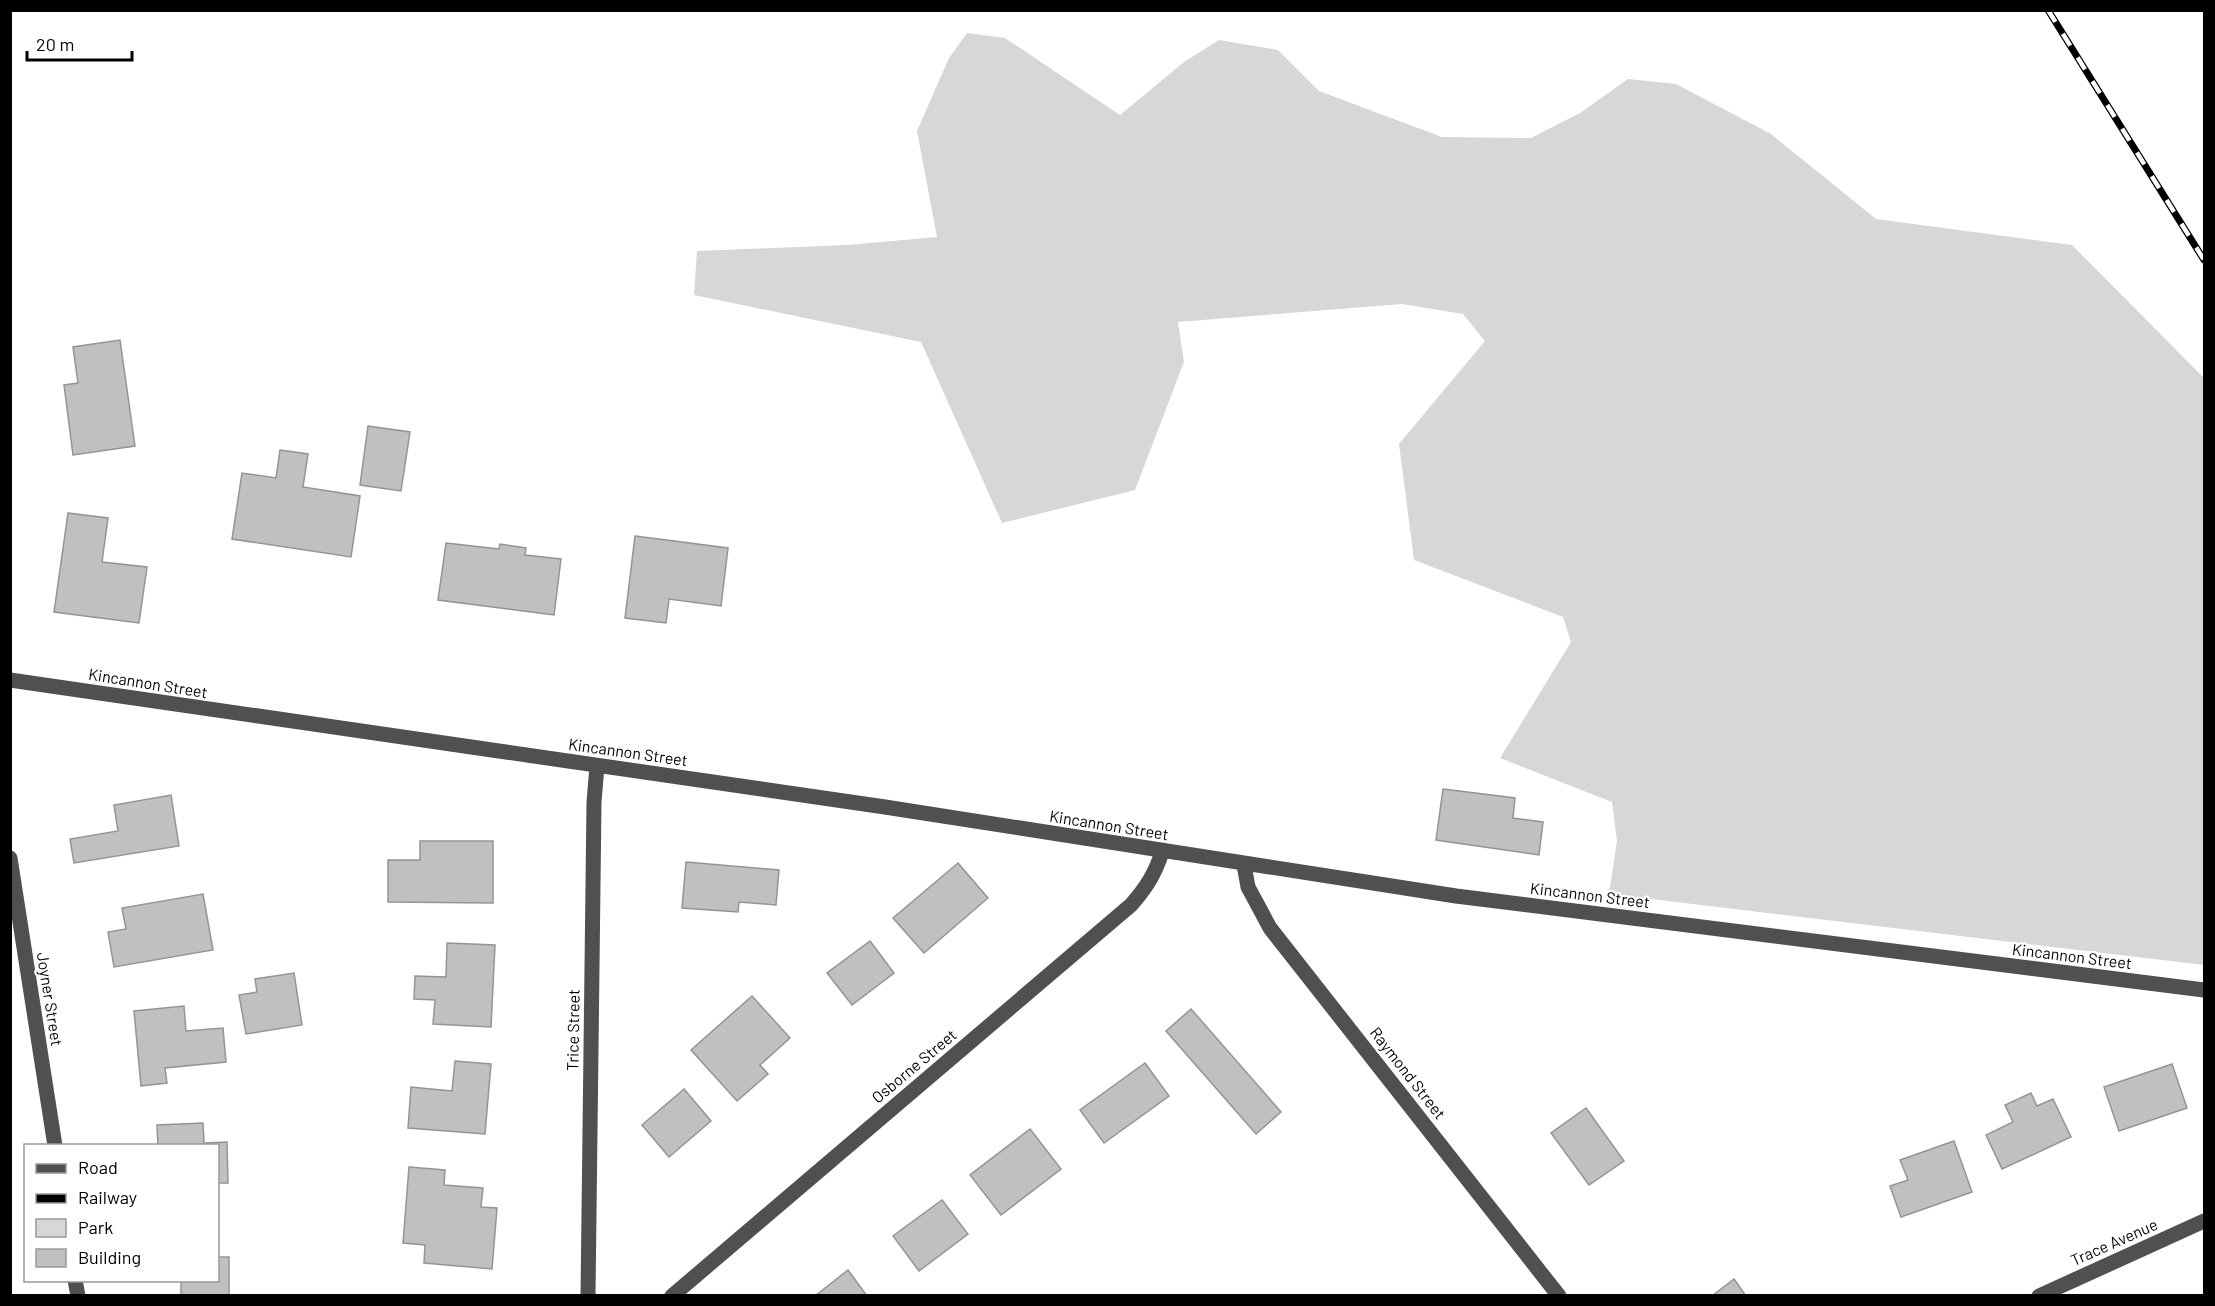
<svg xmlns="http://www.w3.org/2000/svg" width="2215" height="1306" viewBox="0 0 2215 1306" font-family="Barlow,sans-serif">
<style>
.green{fill:#d7d7d7}
.building{fill:#c0c0c0;stroke:#949494;stroke-width:1.5}
.lines{fill:none;stroke-linecap:round;stroke-linejoin:round}
.minor{stroke:#505050;stroke-width:15}
.rail-casing{stroke:#000;stroke-width:7}
.rail{stroke:#fff;stroke-width:4.5;stroke-dasharray:14;stroke-linecap:butt}
.labels{text-anchor:middle;stroke-width:4.5;stroke-linejoin:round;paint-order:stroke}
.street-label{font-size:16px;fill:#000;stroke:#fff}
</style>
<rect width="100%" height="100%" fill="#fff"/>
<polygon class="green" points="967,33 1005,38 1120,115 1184,62 1219,40 1278,50 1319,91 1442,137 1531,138 1580,113 1628,79 1676,84 1771,134 1876,219 2072,245 2204,378 2204,965 1609,894 1617,841 1612,802 1500,758 1571,642 1563,617 1414,560 1399,444 1485,341 1463,314 1402,304 1178,322 1184,362 1135,490 1002,523 921,342 694,295 697,251 847,245 937,237 917,131 949,58"/>
<g class="building">
<polygon points="120,340 135,446 73,455 64,385 78,383 73,347"/>
<polygon points="368,426 410,432 401,491 360,485"/>
<polygon points="280,450 308,454 303,487 360,496 351,557 232,539 242,473 276,478"/>
<polygon points="68,513 108,518 102,562 147,567 139,623 54,612"/>
<polygon points="635,536 728,548 721,606 669,599 666,623 625,618"/>
<polygon points="446,543 499,549 500,544 526,548 525,555 561,559 554,615 438,600"/>
<polygon points="1443,789 1515,798 1513,818 1543,822 1539,855 1436,840"/>
<polygon points="171,795 179,846 74,863 70,839 118,831 114,805"/>
<polygon points="420,841 493,841 493,903 388,902 388,860 420,860"/>
<polygon points="686,862 779,870 776,905 739,902 738,912 682,908"/>
<polygon points="958,863 988,898 924,953 893,918"/>
<polygon points="203,894 213,950 114,967 108,932 126,929 122,908"/>
<polygon points="870,941 894,973 852,1005 827,973"/>
<polygon points="447,943 495,945 491,1027 433,1024 435,1000 414,999 415,976 446,977"/>
<polygon points="294,973 302,1025 246,1034 239,995 257,992 255,979"/>
<polygon points="752,996 790,1038 760,1065 768,1074 737,1101 691,1050"/>
<polygon points="184,1006 186,1031 223,1028 226,1062 165,1068 167,1083 141,1086 134,1011"/>
<polygon points="1191,1009 1281,1112 1256,1134 1166,1031"/>
<polygon points="455,1061 491,1064 485,1134 408,1128 411,1087 452,1091"/>
<polygon points="1145,1063 1169,1096 1104,1143 1080,1110"/>
<polygon points="2172,1064 2187,1108 2119,1131 2104,1087"/>
<polygon points="684,1089 711,1121 669,1157 642,1125"/>
<polygon points="2031,1093 2037,1106 2053,1099 2071,1137 2002,1169 1986,1135 2013,1122 2005,1105"/>
<polygon points="1586,1108 1624,1161 1589,1185 1551,1133"/>
<polygon points="203,1123 204,1143 227,1142 228,1183 218,1183 218,1146 158,1146 157,1125"/>
<polygon points="1030,1129 1061,1169 1001,1215 970,1175"/>
<polygon points="1954,1141 1972,1192 1901,1217 1890,1186 1908,1180 1900,1160"/>
<polygon points="409,1167 445,1170 444,1185 483,1188 481,1207 497,1208 492,1269 424,1263 425,1245 403,1243"/>
<polygon points="942,1200 968,1234 919,1271 893,1236"/>
<polygon points="218,1257 229,1257 229,1296 181,1296 181,1280 218,1280"/>
<polygon points="848,1270 867,1296 815,1296"/>
<polygon points="1734,1279 1746,1296 1712,1296"/>
</g>
<g class="lines">
<g class="minor">
<polyline points="10,680 885,807 1456,896 2204,990"/>
<polyline points="10,858 55,1146"/>
<polyline points="1244,865 1248,887 1270,928 1559,1296"/>
<polyline points="75,1280 78,1296"/>
<polyline points="588,1296 594,802 597,766"/>
<path d="M672,1296L1131,905C1146,888 1155,874 1162,852"/>
<polyline points="2039,1296 2204,1221"/>
</g>
<g class="rail-casing">
<polyline id="rail" points="2048,10 2204,260"/>
</g>
<use href="#rail" class="rail"/>
</g>
<g class="labels">
<g class="street-label">
<text transform="translate(148 683) rotate(9)" y="6">Kincannon Street</text>
<text transform="translate(628 752) rotate(8)" y="6">Kincannon Street</text>
<text transform="translate(1109 825) rotate(9)" y="6">Kincannon Street</text>
<text transform="translate(1590 895) rotate(7)" y="6">Kincannon Street</text>
<text transform="translate(2072 956) rotate(7)" y="6">Kincannon Street</text>
<text transform="translate(50 999) rotate(81)" y="6">Joyner Street</text>
<text transform="translate(573 1030) rotate(-89)" y="6">Trice Street</text>
<text transform="translate(914 1066) rotate(-40)" y="6">Osborne Street</text>
<text transform="translate(1408 1073) rotate(52)" y="6">Raymond Street</text>
<text transform="translate(2114 1242) rotate(-24)" y="6">Trace Avenue</text>
</g>
</g>
<rect width="2215" height="1306" fill="none" stroke="#000000" stroke-width="24"/>
<rect x="24" y="1144" width="195" height="138" fill="#ffffff" stroke="#999999" stroke-width="1.5"/>
<rect x="36" y="1164" width="30" height="9" fill="#505050" stroke="#999999" stroke-width="1.5"/>
<text x="78" y="1174" font-size="18" fill="#000000">Road</text>
<rect x="36" y="1194" width="30" height="9" fill="#000000" stroke="#999999" stroke-width="1.5"/>
<text x="78" y="1204" font-size="18" fill="#000000">Railway</text>
<rect x="36" y="1219" width="30" height="18" fill="#d7d7d7" stroke="#999999" stroke-width="1.5"/>
<text x="78" y="1234" font-size="18" fill="#000000">Park</text>
<rect x="36" y="1249" width="30" height="18" fill="#c0c0c0" stroke="#999999" stroke-width="1.5"/>
<text x="78" y="1264" font-size="18" fill="#000000">Building</text>
<path d="M27 51v9h105v-9" fill="none" stroke="#000000" stroke-width="3"/>
<text x="36" y="51" font-size="18" fill="#000000" stroke="#ffffff" stroke-width="4.5" paint-order="stroke">20 m</text>
</svg>
